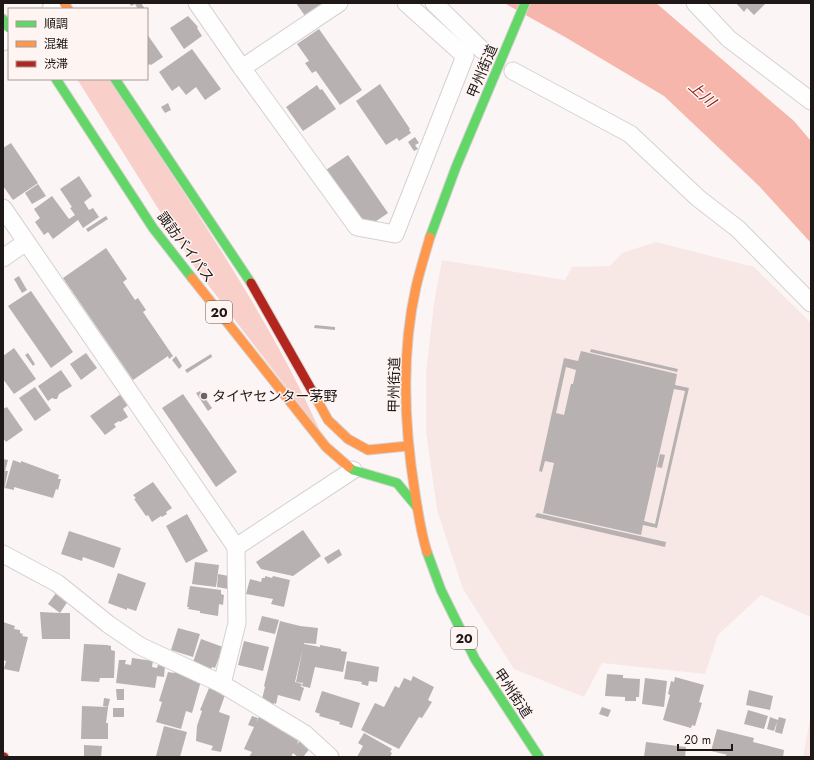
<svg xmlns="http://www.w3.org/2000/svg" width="814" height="760" viewBox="0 0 814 760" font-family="Jost,'Noto Sans JP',sans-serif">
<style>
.built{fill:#f8e8e5}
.green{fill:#f9d0c9}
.water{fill:#f7b6ac}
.building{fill:#b7b2b1;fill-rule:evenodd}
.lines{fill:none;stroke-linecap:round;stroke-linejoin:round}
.street-casing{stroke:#d6d1d0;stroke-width:19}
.fast-casing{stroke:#d5d2d1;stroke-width:11}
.slow-casing{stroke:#d5d2d1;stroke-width:11}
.jam-casing{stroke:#d5d2d1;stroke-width:11}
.street{stroke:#fefefe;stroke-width:17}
.fast{stroke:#63d668;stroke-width:9}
.slow{stroke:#ff974d;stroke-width:9}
.jam{stroke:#b3261e;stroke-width:9}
.poi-dot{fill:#6b6665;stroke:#fef4f2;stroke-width:1.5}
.labels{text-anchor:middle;stroke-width:3;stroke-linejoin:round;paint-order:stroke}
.shield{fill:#fef4f2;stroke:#615a59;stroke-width:1}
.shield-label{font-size:13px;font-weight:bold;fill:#1e1817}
.street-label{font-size:14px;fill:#1e1817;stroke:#fef4f2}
.poi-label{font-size:14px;fill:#1e1817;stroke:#fef4f2;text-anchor:start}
.water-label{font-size:15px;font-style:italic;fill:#8c241a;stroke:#fef4f2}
</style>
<rect width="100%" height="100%" fill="#fbf6f5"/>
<g class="built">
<polygon points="656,242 754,267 811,323 811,617 761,595 718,635 705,674 602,663 584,697 514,669 463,589 437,510 426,431 426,372 434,303 442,260 565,280 572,267 610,266 622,253"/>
<polygon points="811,715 811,757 803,757"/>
</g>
<path class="green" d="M77,79H109C184,194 265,308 321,433L196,269Z"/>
<polygon class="water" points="504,3 656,3 794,121 811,141 811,243 759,186 664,96 565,37"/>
<g class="building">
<polygon points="129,3 141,3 145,9 138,9 135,4 131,6"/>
<polygon points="296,3 325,3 305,16"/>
<polygon points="736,3 766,3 754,15 747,8 744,12"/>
<polygon points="188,16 198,27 197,28 202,36 184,49 170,28"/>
<polygon points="319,29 362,90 340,105 316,71 312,73 305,63 309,61 297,44"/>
<polygon points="147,34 163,57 151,65 150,64 147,66"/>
<polygon points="192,49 221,89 205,100 196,87 186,95 179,86 172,91 159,72"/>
<polygon points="380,84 410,129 409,130 411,133 399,141 397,138 386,145 356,101"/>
<polygon points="317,85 320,90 322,89 336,109 303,131 286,107"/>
<polygon points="168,103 171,110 165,113 161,107"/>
<polygon points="415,137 419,143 415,145 418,149 414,151 408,142"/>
<polygon points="11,143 38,183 13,200 3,186 3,148"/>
<polygon points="348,155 388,213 366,228 326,170"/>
<polygon points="79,176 92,196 84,202 89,210 93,208 99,217 83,228 78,220 53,239 48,232 44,235 35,222 40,218 34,209 52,196 69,219 75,215 70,208 72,207 60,189"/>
<polygon points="38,184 46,196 32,204 25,193"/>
<polygon points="106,216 108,219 88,232 86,229"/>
<polygon points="106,248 127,279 123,282 135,300 138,298 146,310 143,312 173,356 169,359 168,356 133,380 63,278"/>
<polygon points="19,276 27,290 22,293 14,279"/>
<polygon points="31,291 73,352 51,368 8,306"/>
<polygon points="315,325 335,327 335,330 314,328"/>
<polygon points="14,348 36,379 14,394 3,379 3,356"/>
<polygon points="591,349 678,369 677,372 590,352"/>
<path d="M581,351L677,374L675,385L689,388L657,528L643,525L641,535L543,513L554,463L545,461L542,472L539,471L564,358L578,361ZM566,367L576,370L573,384H571L564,415L556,413ZM674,389L685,391L655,524L644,521Z"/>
<polygon points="28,353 35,364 33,366 25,355"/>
<polygon points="86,353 97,368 81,380 70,364"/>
<polygon points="211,354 212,357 187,373 185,370"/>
<polygon points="176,356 182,366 179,369 172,360"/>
<polygon points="61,370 72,386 59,394 57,399 55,399 52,398 48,401 38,386"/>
<polygon points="35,387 51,410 35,421 19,398"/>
<polygon points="200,391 212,408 208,411 196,393"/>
<polygon points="121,394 128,405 123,409 128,417 120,422 119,421 114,424 116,427 105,435 90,416"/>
<polygon points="183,394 237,472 216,487 162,408"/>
<polygon points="7,407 23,430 6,442 3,438 3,409"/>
<polygon points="660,454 665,455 662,468 657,467"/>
<polygon points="3,459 8,460 5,471 8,471 4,490"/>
<polygon points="13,460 21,463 21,461 59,475 58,479 61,479 58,490 56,489 53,498 14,487 14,490 5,488"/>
<polygon points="153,482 172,508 166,512 167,514 162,517 161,516 152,522 148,515 146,516 134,499 136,498 133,495"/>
<polygon points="537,513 666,542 665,547 535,517"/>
<polygon points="187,514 208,551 186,563 166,526"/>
<polygon points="303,530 321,556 293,576 261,569 256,562"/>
<polygon points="69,531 121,548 114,568 83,557 82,561 61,554"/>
<polygon points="339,549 342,555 328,564 324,558"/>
<polygon points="195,562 219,565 216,587 192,584"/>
<polygon points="118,573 146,583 136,611 127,608 127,610 108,603"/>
<polygon points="218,574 229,576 228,589 217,587"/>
<polygon points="265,576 272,578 273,576 290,580 284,607 271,604 273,599 246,594 250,579 261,582 262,578 265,578"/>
<polygon points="190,586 221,590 221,594 224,595 223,605 219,604 218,616 200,613 200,611 188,609 189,607 187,607"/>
<polygon points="56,593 68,601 60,613 70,613 70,639 42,639 40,612 60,613 48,604"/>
<polygon points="262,616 279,620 275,634 258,630"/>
<polygon points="280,621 300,626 318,628 316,644 304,643 304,644 320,647 320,645 341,649 341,651 347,652 343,672 315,667 310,688 302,686 303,682 302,683 296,682 303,648 295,682 302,684 301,686 300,686 304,688 300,701 278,695 276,704 274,703 273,707 261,703 265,687 264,686"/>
<polygon points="3,622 15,626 14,629 20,630 20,633 23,634 22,636 28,637 19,672 4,669 6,661 3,660"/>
<polygon points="178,628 200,634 193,657 171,650"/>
<polygon points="201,639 223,647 215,668 212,667 211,669 193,662"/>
<polygon points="244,641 269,647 263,671 238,665"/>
<polygon points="84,644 107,645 111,646 111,650 115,651 114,678 100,678 99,682 81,681"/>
<polygon points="132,658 153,661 152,667 157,668 158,665 165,666 164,677 157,676 155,688 116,683 119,660 126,660 125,664 131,665"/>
<polygon points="347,661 379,667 377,682 369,681 368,686 361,684 362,682 344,679"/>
<polygon points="168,672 174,673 174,672 201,681 192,713 186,711 181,729 156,722 162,702 159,701"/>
<polygon points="607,674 623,675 623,678 640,679 639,697 636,697 636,701 625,701 625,697 605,696"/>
<polygon points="413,676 434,687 428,700 432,702 422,718 419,717 399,749 361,730 375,703 384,707 395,686 399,688 404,678 411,681"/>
<polygon points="675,677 704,685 699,702 702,703 695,726 692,725 691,728 663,720 670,695 668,694 671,681 674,682"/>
<polygon points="645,678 667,681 664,707 642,704"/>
<polygon points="209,688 225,695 219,712 230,716 221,752 211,750 213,746 196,741 197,726 202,711 200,710"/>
<polygon points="116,689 124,689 124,700 117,700"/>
<polygon points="749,690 773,696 770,710 746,705"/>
<polygon points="322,691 360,703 352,728 339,724 340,722 319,716 320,714 315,712"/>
<polygon points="104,698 110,699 108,707 103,706"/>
<polygon points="82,706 108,707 106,723 108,723 108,739 81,739"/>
<polygon points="602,707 611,710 608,717 599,714"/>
<rect x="113" y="708" width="11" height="9"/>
<polygon points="748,710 768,716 764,729 744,724"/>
<polygon points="252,716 258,718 256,723 259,717 281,728 280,730 299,739 297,744 302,739 311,747 303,757 298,757 293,753 291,757 249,757 252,752 244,749 254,727 248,725"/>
<polygon points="770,717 778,720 779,717 786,719 782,734 775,732 777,722 774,731 767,729"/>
<polygon points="164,726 187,732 180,757 156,756"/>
<polygon points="717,729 754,738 753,742 784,750 783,757 726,757 726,755 728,755 711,751"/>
<polygon points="364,733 392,749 390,752 392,753 390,757 357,757 363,746 358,743"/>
<polygon points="646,742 686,747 685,757 644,757"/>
<polygon points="84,745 102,746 101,757 84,757"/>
</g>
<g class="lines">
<g class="street-casing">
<g id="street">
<polyline points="197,3 242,68 357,227 395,234 465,56 406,3"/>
<polyline points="434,3 482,50"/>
<polyline points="695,3 729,39 811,101"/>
<polyline points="51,9 60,3"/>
<polyline points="3,42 9,38"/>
<polyline points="242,68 339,3"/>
<polyline points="513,71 630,134 698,198 738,229 811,303"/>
<polyline points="3,208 236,547 237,623 222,684"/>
<polyline points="3,258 26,242"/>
<polyline points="236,547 353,470"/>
<polyline points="3,554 57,583 108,624 140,646 222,684 305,734 330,757"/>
</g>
</g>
<g class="fast-casing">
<g id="fast">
<polyline points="3,19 9,28"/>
<polyline points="56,79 153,228 192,278"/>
<polyline points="115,79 251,283"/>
<polyline points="430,237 456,167 525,3"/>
<polyline points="349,467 353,470 397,483 417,507"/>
<polyline points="427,552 441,590 475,659 539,757"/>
</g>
</g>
<g class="slow-casing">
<g id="slow">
<polyline points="64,3 68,9"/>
<polyline points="192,278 326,447 349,467"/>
<polyline points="315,396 328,420 348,439 368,450 408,446"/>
<path d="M427,552C421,533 418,513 415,493C404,425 401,354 416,287C420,270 425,254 430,237"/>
</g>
</g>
<g class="jam-casing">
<g id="jam">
<polyline points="251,283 315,396"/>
<polyline points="3,757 4,757"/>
</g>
</g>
<use href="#street" class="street"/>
<use href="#fast" class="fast"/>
<use href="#slow" class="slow"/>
<use href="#jam" class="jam"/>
</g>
<circle class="poi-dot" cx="204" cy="396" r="4"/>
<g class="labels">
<g class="shield">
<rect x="206" y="301" width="26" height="22" rx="3"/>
<rect x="451" y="627" width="26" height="22" rx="3"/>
</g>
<g class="shield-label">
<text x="219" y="317">20</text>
<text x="464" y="643">20</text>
</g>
<g class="street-label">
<text transform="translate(482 71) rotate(-67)" y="5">甲州街道</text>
<text transform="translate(186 247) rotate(53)" y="5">諏訪バイパス</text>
<text transform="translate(394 385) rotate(-89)" y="5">甲州街道</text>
<text transform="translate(513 693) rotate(56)" y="5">甲州街道</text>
</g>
<g class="poi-label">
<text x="212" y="401">タイヤセンター茅野</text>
</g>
<g class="water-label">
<text transform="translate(702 94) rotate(42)" y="5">上川</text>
</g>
</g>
<rect width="814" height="760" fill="none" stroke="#1e1817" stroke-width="8"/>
<rect x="8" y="8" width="140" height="72" fill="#fef4f2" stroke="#a49c9a"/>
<rect x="16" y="21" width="20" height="6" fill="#63d668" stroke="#a49c9a"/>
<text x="44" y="28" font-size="12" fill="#1e1817">順調</text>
<rect x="16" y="41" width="20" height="6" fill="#ff974d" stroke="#a49c9a"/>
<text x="44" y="48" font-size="12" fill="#1e1817">混雑</text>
<rect x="16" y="61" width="20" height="6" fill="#b3261e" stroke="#a49c9a"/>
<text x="44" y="68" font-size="12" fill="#1e1817">渋滞</text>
<path d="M678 744v6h54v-6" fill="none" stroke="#1e1817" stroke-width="2"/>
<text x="684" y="744" font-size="12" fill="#1e1817" stroke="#fef4f2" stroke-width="3" paint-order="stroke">20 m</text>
</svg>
